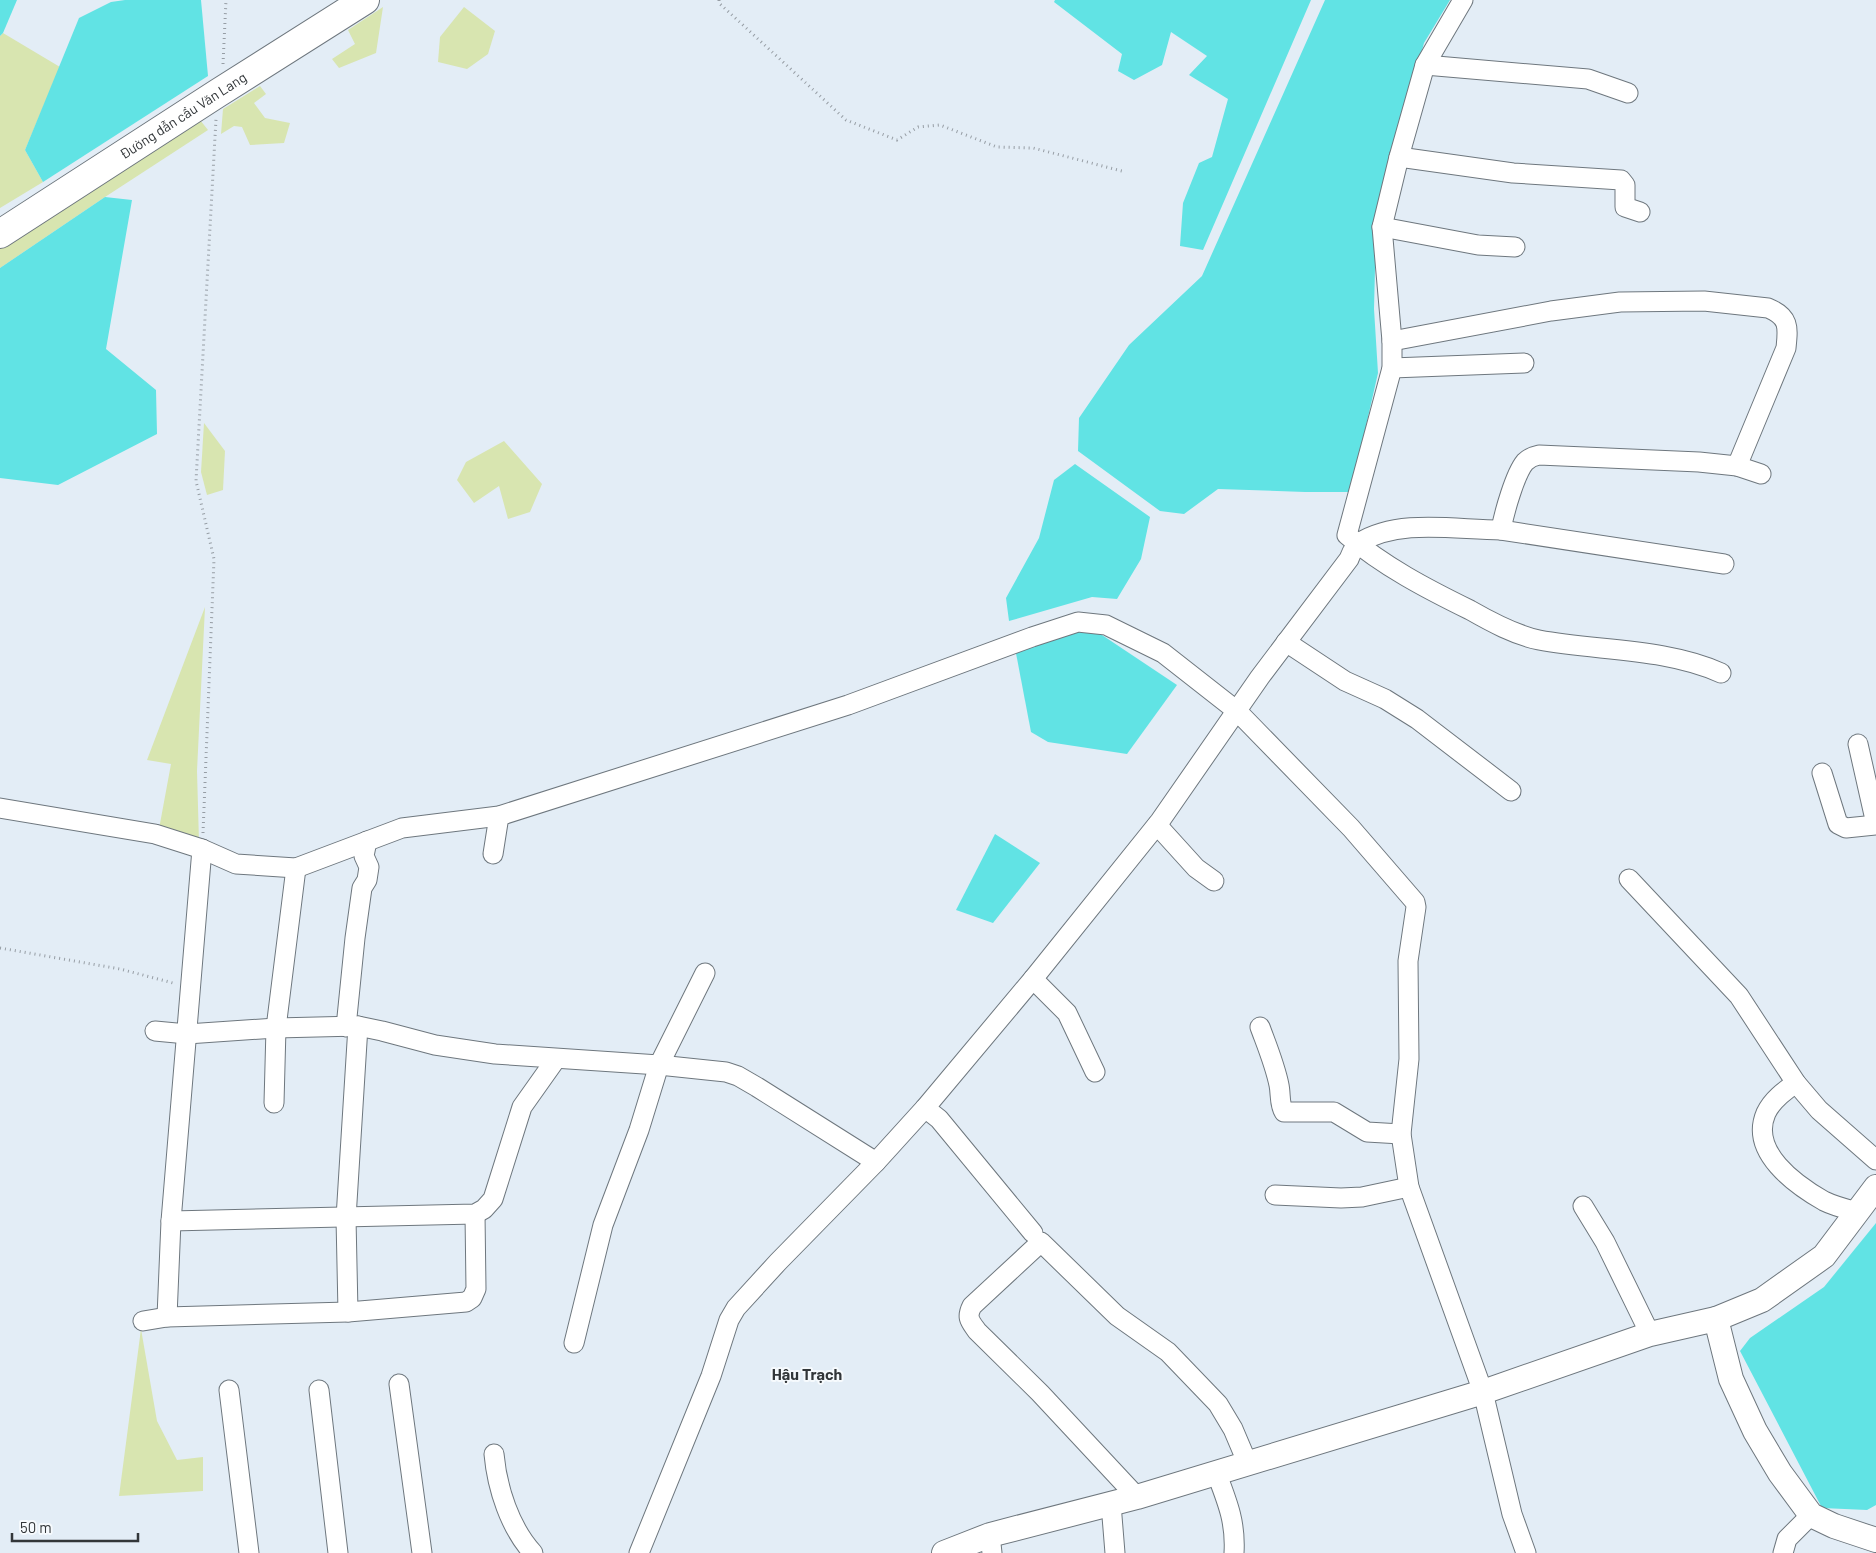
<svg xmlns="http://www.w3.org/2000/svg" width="1876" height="1553" viewBox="0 0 1876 1553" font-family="Barlow,sans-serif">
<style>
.green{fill:#d8e5b0}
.water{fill:#61e3e4}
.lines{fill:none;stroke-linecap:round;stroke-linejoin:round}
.minor-casing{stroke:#6e777e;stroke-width:21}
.tertiary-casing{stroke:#6e777e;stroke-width:26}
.primary-casing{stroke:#6e777e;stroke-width:30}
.path{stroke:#969da4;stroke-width:3;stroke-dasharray:1 4;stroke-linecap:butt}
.minor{stroke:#fff;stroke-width:19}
.tertiary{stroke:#fff;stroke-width:24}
.primary{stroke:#fff;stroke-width:28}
.labels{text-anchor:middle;stroke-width:4;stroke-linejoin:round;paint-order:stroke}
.street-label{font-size:14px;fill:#323639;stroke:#f6fafd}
.quarter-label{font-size:16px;font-weight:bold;fill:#323639;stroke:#f6fafd}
</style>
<rect width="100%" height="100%" fill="#e3edf6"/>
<g class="green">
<polygon points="383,7 376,53 339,68 332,59 355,44 348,30"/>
<polygon points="464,7 495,31 488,54 467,69 438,62 440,37"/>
<polygon points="3,33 60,67 25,150 43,182 0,208 0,36"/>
<polygon points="260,86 266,94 254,103 265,118 290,123 284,143 250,145 242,127 234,126 221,134 223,109"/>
<polygon points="200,120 208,130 105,197 0,268 0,248"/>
<polygon points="204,423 225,451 223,490 207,495 201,472"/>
<polygon points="504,441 542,484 530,512 508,519 499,486 474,503 457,480 466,462"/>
<polygon points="205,607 197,771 199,842 159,829 171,764 147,760"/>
<polygon points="141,1329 157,1421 177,1460 203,1457 203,1491 119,1496"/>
</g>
<g class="water">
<polygon points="0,0 17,0 3,33 0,36"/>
<polygon points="125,0 201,0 208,76 43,182 25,150 79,18 111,2"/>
<polygon points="1055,0 1311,0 1203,250 1180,246 1183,203 1199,163 1212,157 1228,99 1189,75 1207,56 1171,32 1162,65 1134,80 1118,71 1122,54 1054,2"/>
<polygon points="1325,0 1450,0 1424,43 1398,139 1376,228 1374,309 1378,373 1351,492 1305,492 1218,489 1184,514 1160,511 1078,451 1079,418 1129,345 1202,276"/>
<polygon points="105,197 132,200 106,349 156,390 157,434 58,485 0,478 0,268"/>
<polygon points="1075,464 1150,517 1141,559 1117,599 1092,597 1009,621 1006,598 1039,538 1054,480"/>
<polygon points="1071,628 1099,633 1177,685 1127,754 1048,742 1031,732 1015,648"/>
<polygon points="995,834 1040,863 993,923 956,910"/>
<polygon points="1876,1223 1876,1505 1867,1510 1822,1508 1740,1351 1750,1338 1824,1287"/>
</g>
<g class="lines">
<g class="minor-casing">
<g id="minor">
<path d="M1463,0L1425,65L1399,157L1382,227L1392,341V368L1347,535C1383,566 1427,589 1470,610C1491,622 1515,635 1539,640C1597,651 1666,648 1721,673"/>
<polyline points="1425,65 1588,79 1628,93"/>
<polyline points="1399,157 1513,173 1621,180 1625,185 1625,207 1640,212"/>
<polyline points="1382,227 1478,245 1515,247"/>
<path d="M1392,341L1551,311L1620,302L1704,301L1768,308C1790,317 1788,328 1786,348L1737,466"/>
<polyline points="1392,368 1524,363"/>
<polyline points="1501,530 1724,564"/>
<polyline points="1286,642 1345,681 1385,699 1417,719 1511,791"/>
<polyline points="1858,744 1876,824"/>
<polyline points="1822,773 1838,824 1846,828 1876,825"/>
<polyline points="0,808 155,834 202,849 236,864 296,868 402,828 499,816 848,705 1032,637 1078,622 1106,625 1163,653 1237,711 1351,828 1415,902 1416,907 1408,961 1409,1059 1401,1134 1409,1187 1483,1392 1512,1514 1526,1553"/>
<polyline points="1157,825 1196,868 1214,881"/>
<polyline points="493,854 499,816"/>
<polyline points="1629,879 1739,996 1796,1083 1819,1110 1876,1160"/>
<polyline points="1033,979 1067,1013 1095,1072"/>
<polyline points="346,1027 355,938 362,888 367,880 369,867 364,856 367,841"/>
<path d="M1260,1027C1267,1046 1275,1065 1279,1085C1281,1094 1279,1104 1284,1112H1334L1367,1132L1401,1134"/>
<polyline points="155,1031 187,1034 276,1028 358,1026 382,1031 435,1045 495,1054 659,1065 726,1072 738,1076 757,1087 876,1162"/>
<path d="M1796,1083C1784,1091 1772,1100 1766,1113C1749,1152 1796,1185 1824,1201C1834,1206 1846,1209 1857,1212"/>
<polyline points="274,1103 276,1028 296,868"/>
<polyline points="925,1108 939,1119 1033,1233"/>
<polyline points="1275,1195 1341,1198 1362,1197 1409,1187"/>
<polyline points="1583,1206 1605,1242 1650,1334"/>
<polyline points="171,1221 475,1214 484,1209 493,1199 522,1107 556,1059"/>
<polyline points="348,1312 346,1218 358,1026"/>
<polyline points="167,1317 171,1221 202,849"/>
<polyline points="143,1321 167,1317 348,1312 466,1302 472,1298 476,1289 475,1214"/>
<polyline points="574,1343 603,1225 639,1130 659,1065 705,973"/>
<polyline points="399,1384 422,1553"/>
<polyline points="229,1390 249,1553"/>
<polyline points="319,1390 338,1553"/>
<path d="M494,1454C497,1488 510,1528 533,1553"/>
<path d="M1216,1472C1227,1501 1236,1522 1234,1553"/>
<path d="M1137,1497L1040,1393L977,1331C970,1321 966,1318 972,1306L1041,1242L1117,1316L1168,1352L1218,1404L1233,1429L1247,1462"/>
<polyline points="1111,1504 1115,1553"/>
<polyline points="990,1535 992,1553"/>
<path d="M639,1553L711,1376L729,1320L736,1308L778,1262L876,1162L925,1108L1033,979L1160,821L1260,677L1349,559C1351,554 1354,546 1359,543C1399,518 1456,530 1501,530C1504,513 1515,474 1525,462C1529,458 1534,456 1539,455L1699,462L1737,466L1761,474"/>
<polyline points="1783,1553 1787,1539 1811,1515"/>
</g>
</g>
<g class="tertiary-casing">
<g id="tertiary">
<polyline points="1876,1187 1824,1256 1762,1300 1716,1319 1731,1379 1755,1431 1780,1473 1811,1515 1834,1526 1876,1540"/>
<polyline points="944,1553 990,1535 1137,1497 1483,1392 1650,1334 1716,1319"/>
</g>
</g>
<g class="primary-casing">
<g id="primary">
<path id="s1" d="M0,234L218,93L365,0"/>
</g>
</g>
<g class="path">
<polyline points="719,0 719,3 846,120 897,140 918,127 940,125 997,147 1033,148 1122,171"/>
<polyline points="223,64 226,0"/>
<polyline points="203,833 214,559 196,481 216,119"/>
<polyline points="0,948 120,969 173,983"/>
</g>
<use href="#minor" class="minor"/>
<use href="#tertiary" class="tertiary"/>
<use href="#primary" class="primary"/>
</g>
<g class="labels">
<g class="street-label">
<text dy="5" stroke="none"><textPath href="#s1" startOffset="218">Đường dẫn cầu Văn Lang</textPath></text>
</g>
<g class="quarter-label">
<text x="807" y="1380">Hậu Trạch</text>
</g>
</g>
<path d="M12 1533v8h126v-8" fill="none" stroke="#323639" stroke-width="2.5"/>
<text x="20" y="1533" font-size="15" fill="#323639" stroke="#f6fafd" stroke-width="4" paint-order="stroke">50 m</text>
</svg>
